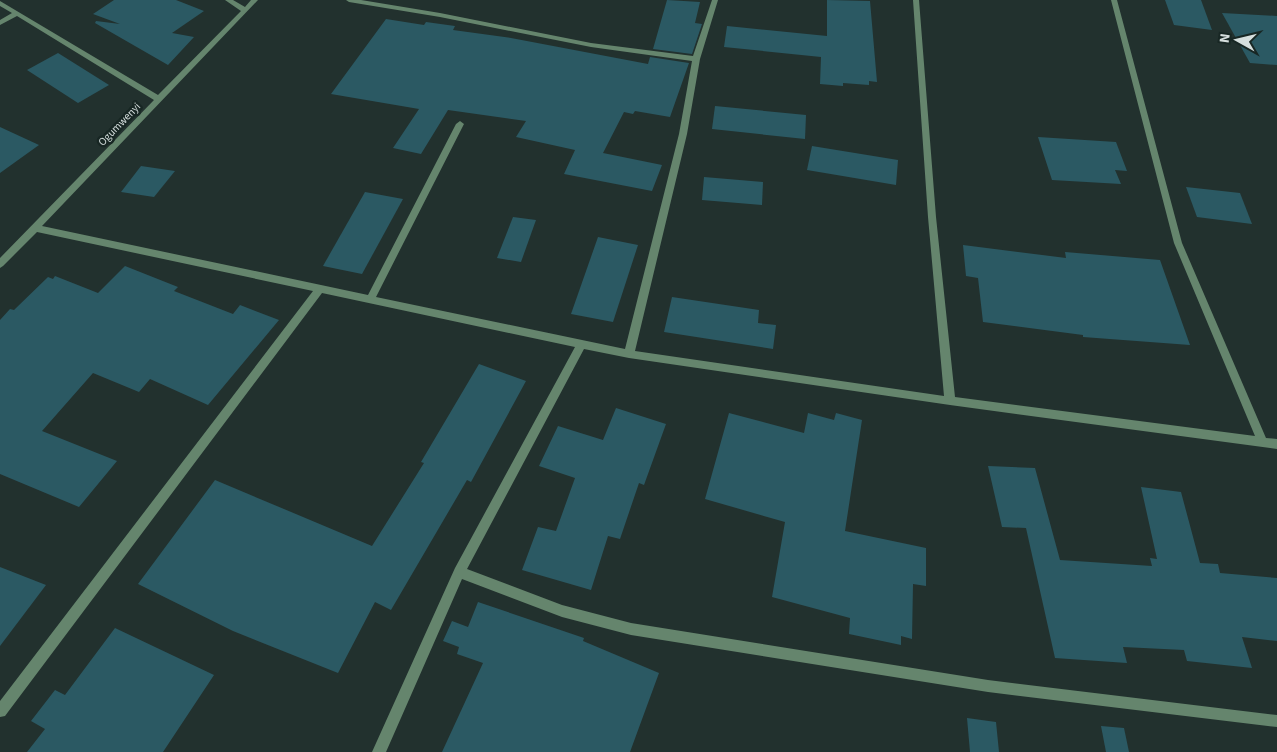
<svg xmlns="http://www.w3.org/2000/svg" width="1277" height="752" viewBox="0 0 1277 752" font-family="'Source Sans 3',sans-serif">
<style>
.building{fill:#2b5963}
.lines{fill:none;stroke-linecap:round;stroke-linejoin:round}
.minor{fill:#65856d;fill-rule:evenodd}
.labels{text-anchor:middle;stroke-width:5;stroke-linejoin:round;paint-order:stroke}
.far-street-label{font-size:11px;fill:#d6dfde;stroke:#182724}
</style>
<rect width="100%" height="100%" fill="#22312e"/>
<g class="building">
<polygon points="114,0 176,0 204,11 172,33 194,37 168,65 95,23 96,21 120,24 93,14"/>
<polygon points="667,0 700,2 695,23 702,24 692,54 653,49"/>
<polygon points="827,0 870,1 877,82 869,81 869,85 843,83 843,86 820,84 821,57 724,47 727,26 827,36"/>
<polygon points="1165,0 1201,0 1212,30 1174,25"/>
<polygon points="1222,13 1277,16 1277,65 1250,63"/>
<polygon points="386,19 424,25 426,22 455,26 453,30 511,38 648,64 650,57 689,63 670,117 635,111 633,114 624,112 603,153 662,165 652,191 564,174 575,150 516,137 526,121 448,110 421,154 393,148 419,109 331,94"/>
<polygon points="58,53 109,85 78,103 27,70"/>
<polygon points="715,106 806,115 805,139 712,129"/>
<polygon points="0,127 39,145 0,173"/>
<polygon points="1038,137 1116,142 1127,171 1115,170 1121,184 1052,180"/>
<polygon points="812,146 898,160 896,185 807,170"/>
<polygon points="141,166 175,171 154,197 121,192"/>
<polygon points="704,177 763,182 762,205 702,200"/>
<polygon points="1186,187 1240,193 1252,224 1197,217"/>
<polygon points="365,192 403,199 362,274 323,266"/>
<polygon points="513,217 536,220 521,262 497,258"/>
<polygon points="598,237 638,245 613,322 571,314"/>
<polygon points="963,245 1066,258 1065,252 1160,260 1190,345 1083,337 1083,335 983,322 978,278 966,276"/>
<polygon points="125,266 178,287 174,291 233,314 240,305 279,320 208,405 150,379 139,392 93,373 42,431 117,461 79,507 0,474 0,320 10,309 14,310 48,277 53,279 55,276 98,293"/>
<polygon points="672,297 759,310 758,323 776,325 773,349 664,332"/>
<polygon points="479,364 526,381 471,482 467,480 391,610 375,602 338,673 233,631 138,584 215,480 372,546 424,463 421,462"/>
<polygon points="616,408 666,424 644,485 639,483 620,539 608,536 591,590 522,570 538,527 556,531 575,478 539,466 558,426 603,440"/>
<polygon points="729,413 804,433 808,413 834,420 836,413 862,420 845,531 926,548 926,586 913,584 912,639 901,636 901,645 849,634 850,618 772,597 785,522 705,499"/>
<polygon points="988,466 1035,468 1060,560 1152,566 1150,558 1157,559 1141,487 1181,492 1200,563 1218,564 1220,573 1277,578 1277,641 1242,637 1252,668 1187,661 1184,650 1123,647 1127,663 1055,658 1026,528 1002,527"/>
<polygon points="0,567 46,585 0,646"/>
<polygon points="478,602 584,638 583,641 659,673 630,752 442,752 483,663 457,654 459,647 443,641 452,621 468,627"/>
<polygon points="115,628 214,675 163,752 27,752 45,729 31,721 55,690 65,695"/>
<polygon points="967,718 996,722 999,752 970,752"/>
<polygon points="1101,726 1124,728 1129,752 1106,752"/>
</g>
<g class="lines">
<polygon class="minor" points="225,0 233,0 245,7 251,0 258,0 42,226 368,295 456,124 460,121 464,124 376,297 625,349 679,134 692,61 591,47 440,17 349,2 346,0 361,0 440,13 591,43 693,56 712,0 718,0 700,59 687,134 635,351 944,396 928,217 913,0 919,0 936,217 955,397 1255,436 1174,243 1111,0 1117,0 1182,243 1266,438 1277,439 1277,449 950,405 629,358 584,349 467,569 562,605 631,623 988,680 1277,715 1277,727 988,692 631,635 562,617 462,579 386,752 372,752 455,568 575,347 322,293 5,716 0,717 0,701 313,291 37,232 3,266 0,268 0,258 154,100 17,16 0,25 0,20 12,13 0,6 0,1 158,95 241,11"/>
</g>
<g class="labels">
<g class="far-street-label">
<text transform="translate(119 124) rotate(-46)" y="4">Ogumwenyi</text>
</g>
</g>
<g transform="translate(1237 40) rotate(278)" stroke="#182724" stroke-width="4" paint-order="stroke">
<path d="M0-4L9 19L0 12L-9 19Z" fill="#d6dfde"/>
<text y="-8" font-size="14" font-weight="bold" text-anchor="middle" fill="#d6dfde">N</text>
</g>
</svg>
